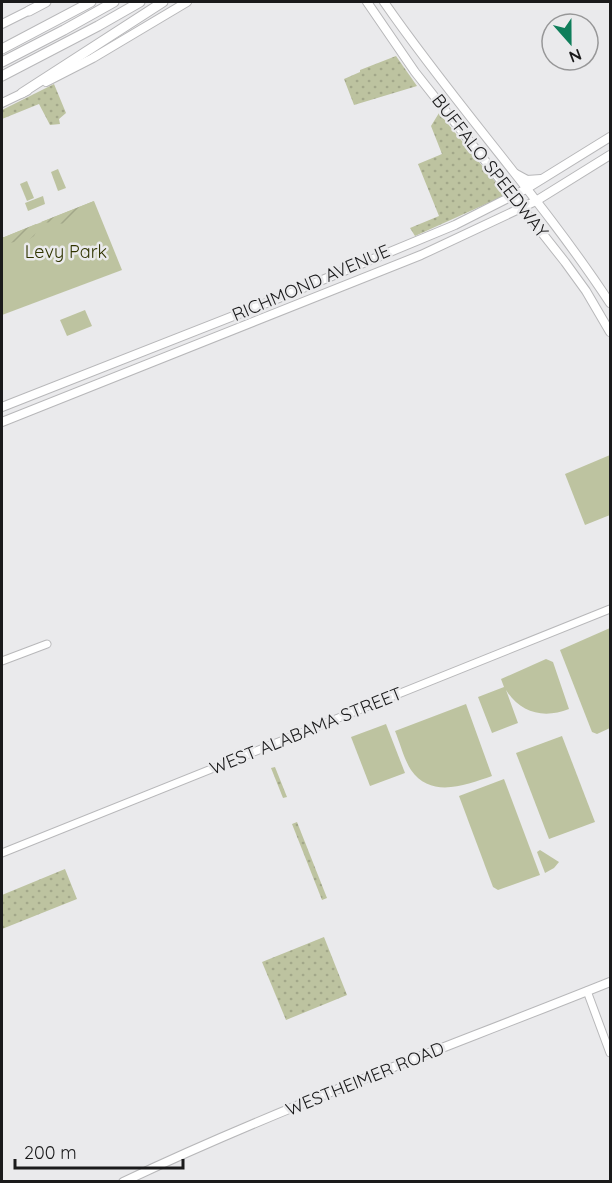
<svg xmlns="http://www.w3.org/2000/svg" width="612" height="1183" viewBox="0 0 612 1183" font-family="Quicksand,sans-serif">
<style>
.grass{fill:url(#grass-dots)}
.park{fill:#bdc3a0}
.garden{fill:url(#garden-furrows)}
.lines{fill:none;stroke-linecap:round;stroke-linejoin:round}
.tertiary-casing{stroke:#b8b8ba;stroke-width:9}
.secondary-casing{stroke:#b8b8ba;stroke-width:10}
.primary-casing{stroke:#b8b8ba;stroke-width:10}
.motorway-casing{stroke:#b8b8ba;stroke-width:11}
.tertiary{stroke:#fff;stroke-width:7}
.secondary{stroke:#fff;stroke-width:8}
.primary{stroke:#fff;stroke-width:8}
.motorway{stroke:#fff;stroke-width:9}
.labels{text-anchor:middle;stroke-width:5;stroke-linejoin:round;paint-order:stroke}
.street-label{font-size:18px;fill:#1a1a1b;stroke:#eaeaec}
.park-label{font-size:18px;fill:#303400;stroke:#eaeaec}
</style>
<defs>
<pattern id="grass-dots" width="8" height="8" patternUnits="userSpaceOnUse" patternTransform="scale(1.5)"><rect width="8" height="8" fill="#bdc3a0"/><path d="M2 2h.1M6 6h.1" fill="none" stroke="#a2a789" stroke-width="1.8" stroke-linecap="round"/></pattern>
<pattern id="garden-furrows" width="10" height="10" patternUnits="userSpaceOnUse" patternTransform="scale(1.5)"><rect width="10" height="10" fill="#bdc3a0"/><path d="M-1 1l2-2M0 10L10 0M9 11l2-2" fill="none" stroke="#a2a789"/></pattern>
</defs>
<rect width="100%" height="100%" fill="#eaeaec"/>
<g class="grass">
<polygon points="396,56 417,86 354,105 344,79 360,72 360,70"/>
<polygon points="54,84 66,113 59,119 60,124 50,125 39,104 2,119 2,110"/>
<polygon points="439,113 506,195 415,236 410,228 439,216 418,164 442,154 431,126"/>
<polygon points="275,767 287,797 283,798 271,768"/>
<polygon points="297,822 327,898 322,900 292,824"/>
<polygon points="65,869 77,899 2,929 2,895"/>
<polygon points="324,937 347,995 286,1020 262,962"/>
</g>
<g class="park">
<polygon points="58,169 66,188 58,191 51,172"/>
<polygon points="27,181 34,198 27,201 20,184"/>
<polygon points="43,196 45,204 28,211 25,203"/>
<polygon points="94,201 122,270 2,315 2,238"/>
<polygon points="85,310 92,326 67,336 60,320"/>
<polygon points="610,455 610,515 585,525 565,474"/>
<polygon points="610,628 610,728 597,734 592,732 560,650"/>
<path d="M546,659L553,662L569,709C544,719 520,713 506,690L518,723L492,733L478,697L504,687L501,679Z"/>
<path d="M466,704L492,776C466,785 431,799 411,770C404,759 400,743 395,731Z"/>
<polygon points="386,724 405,773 370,786 351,737"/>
<polygon points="562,736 595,822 549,839 516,753"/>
<polygon points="504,779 540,875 498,890 493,887 459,796"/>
<polygon points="540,850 559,862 554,868 545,873 537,852"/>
</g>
<g class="garden">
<polygon points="94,201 83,215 67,224 41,222"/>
<polygon points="36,224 41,226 37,230 34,236 28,240 2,244 2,238"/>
</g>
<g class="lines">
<g class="tertiary-casing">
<g id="tertiary">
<polyline points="2,661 47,644"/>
<polyline points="2,853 610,609"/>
<polyline points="587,991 610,1053"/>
</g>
</g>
<g class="secondary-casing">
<g id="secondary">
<polyline points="367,2 415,72 565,262 586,291 610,332"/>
<path d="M384,2C455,105 541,198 610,303"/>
<polyline points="2,24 32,9"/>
<polyline points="46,82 93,58 187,2"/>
<polyline points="2,103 27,91"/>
<polyline points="516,174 527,180 541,179"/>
<polyline points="2,407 274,300 455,225 526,189 610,137"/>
<polyline points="2,422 421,255 536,201 610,155"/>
</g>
</g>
<g class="primary-casing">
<path id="primary" d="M123,1182C281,1107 448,1047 610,982"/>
</g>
<g class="motorway-casing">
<g id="motorway">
<polyline points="29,11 46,2"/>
<polyline points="2,49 91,2"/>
<polyline points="2,62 64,30 114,2"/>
<polyline points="2,76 98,26 140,2"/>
<polyline points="22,93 163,2"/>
</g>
</g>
<use href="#tertiary" class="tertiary"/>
<use href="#secondary" class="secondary"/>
<use href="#primary" class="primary"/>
<use href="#motorway" class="motorway"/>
</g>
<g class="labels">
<g class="street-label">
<text transform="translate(490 166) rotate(52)" y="6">BUFFALO SPEEDWAY</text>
<text transform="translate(311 283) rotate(-23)" y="6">RICHMOND AVENUE</text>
<text transform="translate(306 731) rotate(-22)" y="6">WEST ALABAMA STREET</text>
<text transform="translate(365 1079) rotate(-22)" y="6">WESTHEIMER ROAD</text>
</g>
<g class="park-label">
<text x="66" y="258">Levy Park</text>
</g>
</g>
<rect width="612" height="1183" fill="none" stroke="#1a1a1b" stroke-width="6"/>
<g transform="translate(570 42) rotate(159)"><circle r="28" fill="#eaeaec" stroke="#979798" stroke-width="1.5"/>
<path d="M0-4.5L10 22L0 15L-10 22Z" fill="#0f7e5b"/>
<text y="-9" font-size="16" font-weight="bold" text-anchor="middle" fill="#1a1a1b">N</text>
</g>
<path d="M15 1159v9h168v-9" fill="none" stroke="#1a1a1b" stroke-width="3"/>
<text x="24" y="1159" font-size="18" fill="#1a1a1b" stroke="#eaeaec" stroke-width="4.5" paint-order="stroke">200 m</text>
</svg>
